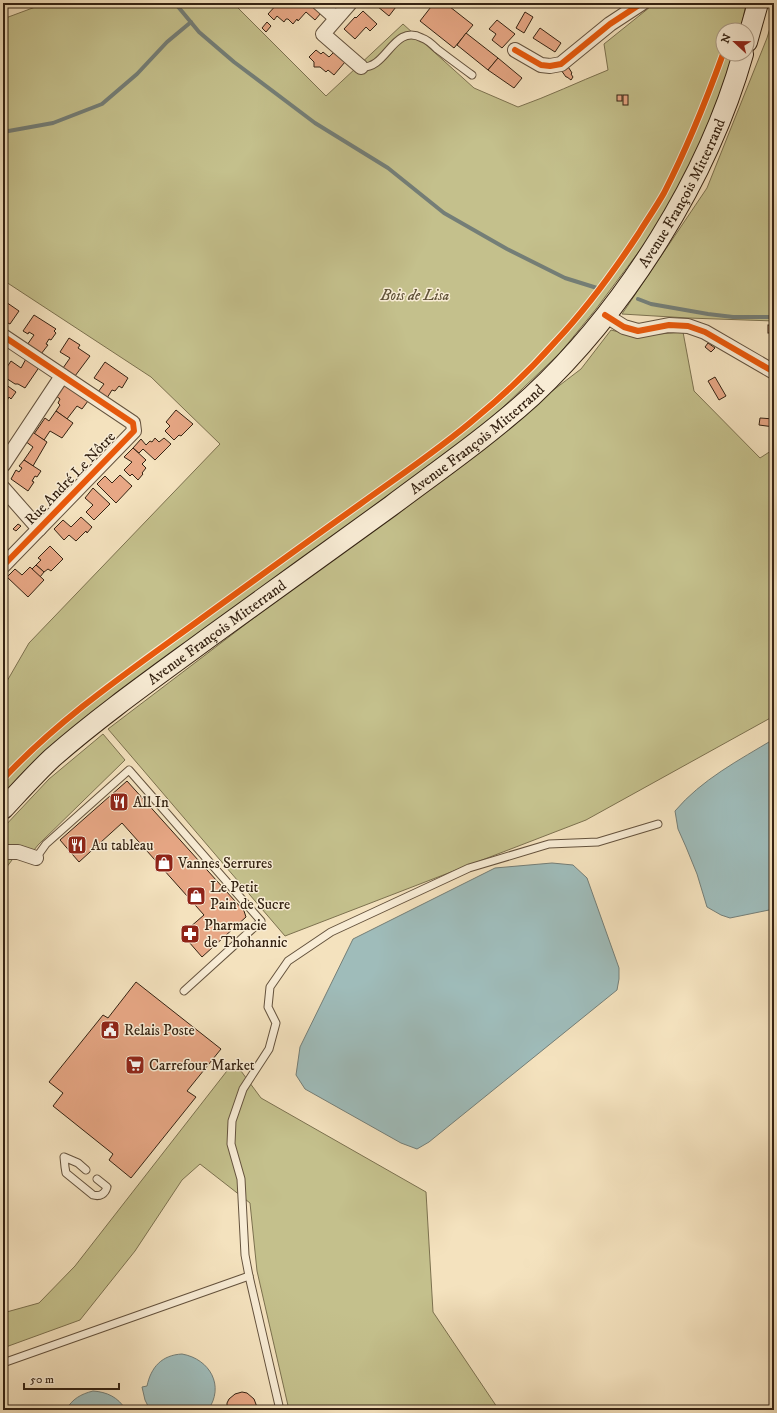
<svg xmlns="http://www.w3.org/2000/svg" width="777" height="1413" viewBox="0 0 777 1413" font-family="'IM FELL DW Pica',serif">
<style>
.green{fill:#c4c08c;stroke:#7c714f}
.water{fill:#9fbcba;stroke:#747e77}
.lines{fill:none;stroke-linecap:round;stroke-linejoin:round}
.stream{stroke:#747e77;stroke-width:4}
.building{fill:#e7a785;stroke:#342212}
.lane-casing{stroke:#64523d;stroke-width:9}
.street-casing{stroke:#64523d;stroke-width:16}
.secondary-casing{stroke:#342212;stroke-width:22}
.lane{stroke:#f8ecd5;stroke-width:7}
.street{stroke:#f8ecd5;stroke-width:14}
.secondary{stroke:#f8ecd5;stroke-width:20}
.cycleway-casing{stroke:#f8ecd5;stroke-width:8}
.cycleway{stroke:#e8590c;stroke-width:6}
.labels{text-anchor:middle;stroke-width:3;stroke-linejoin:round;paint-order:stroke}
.street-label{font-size:15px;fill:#342212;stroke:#f8ecd5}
.park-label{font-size:15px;font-style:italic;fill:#5f5137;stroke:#f8ecd5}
.poi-label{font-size:15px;fill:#342212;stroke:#f8ecd5;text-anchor:start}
</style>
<rect width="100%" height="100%" fill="#f4e2be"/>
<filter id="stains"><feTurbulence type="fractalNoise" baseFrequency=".005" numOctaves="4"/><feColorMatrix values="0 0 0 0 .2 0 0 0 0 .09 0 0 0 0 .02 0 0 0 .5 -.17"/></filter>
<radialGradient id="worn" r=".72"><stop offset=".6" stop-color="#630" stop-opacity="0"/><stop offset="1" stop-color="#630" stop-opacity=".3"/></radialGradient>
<g class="green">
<path d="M46,3H233L326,96L403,24L474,88L518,107C549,96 578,82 608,70L604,44L655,3H746L741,30H723V54H736L706,139L652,234L596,309L560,353L483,426L103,705L30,765L3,794V688L29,643L220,444L151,377L3,280V19Z"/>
<polygon points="774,15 774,321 688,318 622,314 707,188 767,38"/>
<polygon points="611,330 635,336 683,332 694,391 760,458 774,449 774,716 586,820 285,936 108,729 581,369"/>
<polygon points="103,734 125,760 38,845 27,859 18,852 3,872 3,828 49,779"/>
<polygon points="230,1067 241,1071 261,1098 426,1192 433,1312 499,1410 289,1410 257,1271 250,1203 200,1164 182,1180 135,1251 80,1320 3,1348 3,1313 39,1303 75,1266"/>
</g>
<g class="water">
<path d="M774,739V909L730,918L721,915L707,907L697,874L686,847L678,829L675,811C701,780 739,760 774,739Z"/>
<polygon points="552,863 573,865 587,878 619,968 619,979 617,990 429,1142 417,1149 401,1143 305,1089 296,1075 300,1047 353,939 495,868"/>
<path d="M182,1354C210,1359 225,1386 208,1410H150L145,1400L142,1387L147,1386C151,1367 162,1355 182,1354Z"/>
<path d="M93,1391C107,1392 118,1397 126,1410H66C72,1399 81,1394 93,1391Z"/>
</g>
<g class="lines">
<g class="stream">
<polyline points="175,3 199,32 234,62 315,123 388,168 444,213 507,249 565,278 597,288"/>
<polyline points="3,132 53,123 102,104 137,74 167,42 191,22"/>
<polyline points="638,299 651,304 708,314 733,317 774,317"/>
</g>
</g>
<g class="building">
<polygon points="278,3 288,3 292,6 294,3 299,5 300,3 310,3 321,13 315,20 306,12 298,21 297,19 293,24 288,19 286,19 284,22 277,16 274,20 268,14"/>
<polygon points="380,3 399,3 389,16 377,6"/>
<polygon points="434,3 445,3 473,25 454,48 420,21"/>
<polygon points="363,11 377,24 370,31 366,27 355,39 344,29 355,17 356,18"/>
<polygon points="525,12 533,17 524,33 516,28"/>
<polygon points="497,20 515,34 502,48 492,40 496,34 489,29"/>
<polygon points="267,22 271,26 266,32 262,28"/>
<polygon points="540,28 561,43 555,52 533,38"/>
<polygon points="466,33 498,58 488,70 457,45"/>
<polygon points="316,50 321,54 323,52 329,57 334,52 345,62 334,75 328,70 326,72 320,67 314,67 314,62 309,57"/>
<polygon points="498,58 522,78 514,88 488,70"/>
<polygon points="567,65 572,73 571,74 573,77 571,80 567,77 566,77 561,70"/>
<rect x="617" y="95" width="5" height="6"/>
<rect x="623" y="95" width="5" height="10"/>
<polygon points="3,300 19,311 10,324 8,323 4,329"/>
<polygon points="34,315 56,329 54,331 56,333 51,340 49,339 46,344 48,345 41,354 27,345 34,335 29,332 28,334 23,331"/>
<rect x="768" y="325" width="6" height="8"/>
<polygon points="69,338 80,345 78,348 90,356 75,376 63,368 70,358 60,352"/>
<polygon points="708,343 715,348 711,352 705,347"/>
<polygon points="27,357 40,366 25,388 18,384 15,384 3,376 3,373 11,361 21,368"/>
<polygon points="105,362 128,378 122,388 119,386 115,391 112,390 107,398 98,392 104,384 94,378"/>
<polygon points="715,377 726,396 719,400 708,381"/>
<polygon points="5,384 16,392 11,399 9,397 5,404 3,403 3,387"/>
<polygon points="62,384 88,401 82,409 77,406 67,419 56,411 60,405 58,403 60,399 55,395"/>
<polygon points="176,410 193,424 181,436 179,435 174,440 165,431 170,426 166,422"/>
<polygon points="56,411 73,423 62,438 50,431 44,440 34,434 45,418 49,421"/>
<polygon points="760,418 774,419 774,427 759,425"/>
<polygon points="31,431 47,442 33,466 24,460 33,447 25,441"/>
<polygon points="155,438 159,442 164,438 171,444 155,460 143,449 139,453 133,448 141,439 146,445 150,441 152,442"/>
<polygon points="133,448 146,460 142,464 146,468 142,473 143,474 138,480 132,474 130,476 124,470 132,462 124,457"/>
<polygon points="24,460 41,471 37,477 35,476 32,481 34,482 28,491 11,479 16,470 19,472 22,468 19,466"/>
<polygon points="120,475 132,486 116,503 97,484 105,476 112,483"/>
<polygon points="93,488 110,504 94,520 86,512 93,505 85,498"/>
<polygon points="81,517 92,527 87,533 86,531 76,541 69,535 64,540 54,529 63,520 71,527"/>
<polygon points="18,524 21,526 16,531 13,529"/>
<polygon points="50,546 63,559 51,571 48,569 44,572 36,565 41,560 38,558"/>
<polygon points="36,565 44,572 40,577 32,569"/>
<polygon points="30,567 44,580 28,597 7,577 15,569 22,575"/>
<polygon points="127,781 244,911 246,917 202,957 182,934 204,915 122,823 79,862 60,840"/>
<polygon points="136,982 221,1049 187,1091 196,1097 131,1178 109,1160 113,1154 53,1106 63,1093 49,1082 103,1015 108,1018"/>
<polygon points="242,1392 247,1393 254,1399 257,1407 256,1410 227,1410 227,1403 229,1399 235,1394"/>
</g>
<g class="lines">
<g class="lane-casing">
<g id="lane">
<path d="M361,67C387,70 393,23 422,38C428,40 433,45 437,49C449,58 461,67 472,75"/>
<polyline points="36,858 46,844 129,770 261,921 184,991"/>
<path d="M86,1170L78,1163L64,1157L65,1167L66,1173L93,1195C100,1197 105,1194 107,1187L97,1179"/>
<polyline points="3,1363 249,1276"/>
<polyline points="280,1410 249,1276 245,1255 241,1179 231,1144 232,1121 243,1089 269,1049 276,1023 268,1007 270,987 288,961 331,932 469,868 549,844 598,842 658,824"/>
</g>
</g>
<g class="street-casing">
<g id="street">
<polyline points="319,3 336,18"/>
<polyline points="350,3 323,34 361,67"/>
<polyline points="515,50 541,65 550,66 561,64 610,24 642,3"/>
<polyline points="605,315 624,327 638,331 669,325 688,326 705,332 774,372"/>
<polyline points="3,336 133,423 134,431 3,566"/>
<polyline points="3,465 62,376"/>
<polyline points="3,488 39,529"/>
<polyline points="3,852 18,852 36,858"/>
</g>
</g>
<g class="secondary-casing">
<g id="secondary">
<polyline points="747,42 758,3"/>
<path id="s1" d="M3,809C19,792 35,774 52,758C101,715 158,675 211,636C271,593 331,549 391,506C439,470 488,436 532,396C626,308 708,178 743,54"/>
</g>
</g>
<use href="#lane" class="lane"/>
<use href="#street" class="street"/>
<use href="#secondary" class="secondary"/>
<g class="cycleway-casing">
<g id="cycleway">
<polyline points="515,50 541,65 550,66 561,64 610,24 642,3"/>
<polyline points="605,315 624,327 638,331 669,325 688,326 705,332 774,372"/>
<polyline points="3,336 133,423 134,431 3,566"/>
<path d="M3,779C59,719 128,672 194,624C249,584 304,544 359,505C399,476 440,449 477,417C505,394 532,368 556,341C587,308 614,271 639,233C647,220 656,207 664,193C687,148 706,101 723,54"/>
</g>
</g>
<use href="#cycleway" class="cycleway"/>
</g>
<defs>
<g id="restaurant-square" transform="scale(1)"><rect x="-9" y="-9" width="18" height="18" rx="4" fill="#8f2418" stroke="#f8ecd5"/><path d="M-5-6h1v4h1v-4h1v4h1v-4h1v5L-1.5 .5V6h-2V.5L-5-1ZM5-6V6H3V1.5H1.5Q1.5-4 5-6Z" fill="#fff"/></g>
<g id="shop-square" transform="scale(1)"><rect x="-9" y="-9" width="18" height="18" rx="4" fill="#8f2418" stroke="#f8ecd5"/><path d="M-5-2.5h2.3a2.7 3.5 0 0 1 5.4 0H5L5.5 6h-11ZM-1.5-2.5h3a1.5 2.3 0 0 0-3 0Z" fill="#fff"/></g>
<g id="pharmacy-square" transform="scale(1)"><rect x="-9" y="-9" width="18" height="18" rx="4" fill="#8f2418" stroke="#f8ecd5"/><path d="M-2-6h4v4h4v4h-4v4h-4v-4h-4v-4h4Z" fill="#fff"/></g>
<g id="civic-square" transform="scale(1)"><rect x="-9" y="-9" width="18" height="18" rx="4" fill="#8f2418" stroke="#f8ecd5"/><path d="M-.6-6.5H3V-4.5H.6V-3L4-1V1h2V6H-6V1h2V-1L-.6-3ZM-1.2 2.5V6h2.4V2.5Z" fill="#fff"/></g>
<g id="supermarket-square" transform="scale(1)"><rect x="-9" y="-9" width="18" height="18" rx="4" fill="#8f2418" stroke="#f8ecd5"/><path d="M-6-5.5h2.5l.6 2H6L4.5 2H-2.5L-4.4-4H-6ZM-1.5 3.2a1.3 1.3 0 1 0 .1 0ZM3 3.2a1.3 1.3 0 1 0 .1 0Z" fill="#fff"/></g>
</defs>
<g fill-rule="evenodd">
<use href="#restaurant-square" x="119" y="802"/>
<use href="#restaurant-square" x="77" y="845"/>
<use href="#shop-square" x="164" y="863"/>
<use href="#shop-square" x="196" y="896"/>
<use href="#pharmacy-square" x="190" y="934"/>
<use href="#civic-square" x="110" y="1030"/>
<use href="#supermarket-square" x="135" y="1065"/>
</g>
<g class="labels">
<g class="street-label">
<text dy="5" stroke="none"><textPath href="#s1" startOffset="926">Avenue François Mitterrand</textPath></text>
<text dy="5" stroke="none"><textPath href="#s1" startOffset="602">Avenue François Mitterrand</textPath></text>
<text transform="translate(70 478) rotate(-46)" y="5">Rue André Le Nôtre</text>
<text dy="5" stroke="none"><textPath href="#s1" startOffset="278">Avenue François Mitterrand</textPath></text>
</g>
<g class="park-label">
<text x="415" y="300">Bois de Lisa</text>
</g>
<g class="poi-label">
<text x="133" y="807">All In</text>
<text x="91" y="850">Au tableau</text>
<text x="178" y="868">Vannes Serrures</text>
<text x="210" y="892">Le Petit<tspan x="210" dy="17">Pain de Sucre</tspan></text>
<text x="204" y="930">Pharmacie<tspan x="204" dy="17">de Thohannic</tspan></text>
<text x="124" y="1035">Relais Poste</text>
<text x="149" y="1070">Carrefour Market</text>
</g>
</g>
<rect width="777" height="1413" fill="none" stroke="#f4e2be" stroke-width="16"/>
<rect x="4" y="4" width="769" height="1405" fill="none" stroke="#342212" stroke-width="2"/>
<rect x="8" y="8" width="761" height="1397" fill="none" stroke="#342212"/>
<g transform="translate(735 42) rotate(292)"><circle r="19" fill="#f8ecd5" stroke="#aa9b87"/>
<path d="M0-3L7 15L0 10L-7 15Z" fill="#8f2418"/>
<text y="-6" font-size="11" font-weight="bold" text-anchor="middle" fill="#342212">N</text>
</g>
<path d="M24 1383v6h95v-6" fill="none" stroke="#342212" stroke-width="2"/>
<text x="30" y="1383" font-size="12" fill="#342212" stroke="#f8ecd5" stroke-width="3" paint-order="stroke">50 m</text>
<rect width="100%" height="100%" filter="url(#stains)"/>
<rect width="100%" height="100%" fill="url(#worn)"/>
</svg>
